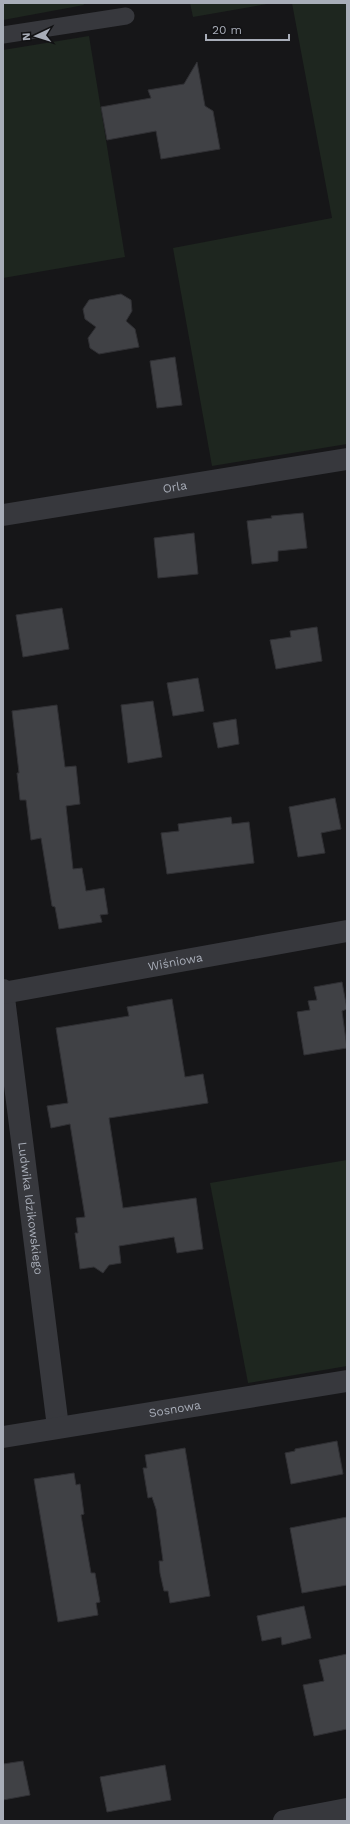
<svg xmlns="http://www.w3.org/2000/svg" width="350" height="1824" viewBox="0 0 350 1824" font-family="'Work Sans',sans-serif">
<style>
.green{fill:#1e261f}
.building{fill:#404145;stroke:#303034}
.lines{fill:none;stroke-linecap:round;stroke-linejoin:round}
.lane{stroke:#37383d;stroke-width:17}
.street{stroke:#37383d;stroke-width:22}
.labels{text-anchor:middle;stroke-width:4;stroke-linejoin:round;paint-order:stroke}
.street-label{font-size:12px;fill:#a8adb8;stroke:#111113}
</style>
<rect width="100%" height="100%" fill="#161618"/>
<g class="green">
<polygon points="3,3 83,3 84,5 3,20"/>
<polygon points="190,3 273,3 193,17"/>
<polygon points="292,3 347,3 347,444 212,466 173,248 332,218"/>
<polygon points="89,36 125,257 3,278 3,50"/>
<polygon points="347,1160 347,1366 248,1383 210,1183"/>
</g>
<g class="building">
<polygon points="197,62 205,106 213,111 220,149 161,159 156,131 107,140 101,107 151,98 148,90 184,84"/>
<polygon points="121,294 131,300 132,311 126,321 135,329 139,347 99,354 90,348 88,338 96,327 85,319 83,309 89,300"/>
<polygon points="175,357 182,405 157,408 150,361"/>
<polygon points="303,513 307,548 278,551 278,561 252,564 247,521 272,518 271,516"/>
<polygon points="194,533 198,574 158,578 154,538"/>
<polygon points="62,608 69,649 23,657 16,615"/>
<polygon points="317,627 322,661 276,669 270,640 291,637 290,631"/>
<polygon points="198,678 204,711 173,716 167,683"/>
<polygon points="153,701 162,757 128,763 121,705"/>
<polygon points="57,705 65,767 76,766 80,804 66,806 73,869 82,868 86,891 104,888 108,914 100,915 102,922 59,929 55,907 52,906 41,838 31,840 26,800 20,800 17,773 19,773 12,711"/>
<polygon points="236,719 239,744 218,748 213,723"/>
<polygon points="335,798 341,829 321,833 325,853 298,857 289,807"/>
<polygon points="231,817 232,824 249,822 254,863 167,874 161,833 179,831 178,824"/>
<polygon points="342,982 347,1009 342,1011 347,1048 304,1055 297,1012 310,1010 308,1001 317,1000 314,987"/>
<polygon points="172,999 185,1077 203,1074 208,1103 109,1118 123,1208 196,1198 203,1249 177,1253 174,1237 119,1246 121,1263 109,1265 103,1273 94,1267 80,1269 75,1233 78,1233 76,1218 85,1217 70,1124 51,1128 47,1106 68,1103 56,1028 129,1016 127,1007"/>
<polygon points="337,1441 343,1474 291,1484 285,1453 295,1451 295,1449"/>
<polygon points="185,1448 210,1596 170,1603 168,1591 164,1591 160,1573 159,1561 163,1561 156,1509 152,1497 148,1498 143,1468 147,1468 145,1455"/>
<polygon points="74,1473 76,1485 80,1484 84,1514 81,1515 83,1527 91,1573 95,1573 100,1602 96,1603 98,1615 58,1622 34,1479"/>
<polygon points="347,1517 347,1585 302,1593 290,1528"/>
<polygon points="304,1606 311,1638 282,1645 281,1637 262,1641 257,1616"/>
<polygon points="347,1654 347,1729 314,1736 303,1685 324,1681 319,1660"/>
<polygon points="23,1761 30,1795 3,1800 3,1764"/>
<polygon points="165,1765 171,1800 107,1812 100,1777"/>
</g>
<g class="lines">
<polyline class="lane" points="3,35 126,16"/>
<g class="street">
<path id="s1" d="M3,515L347,459"/>
<path id="s2" d="M3,990L58,1427"/>
<path id="s3" d="M3,993L347,931"/>
<path id="s4" d="M3,1437L347,1381"/>
<polyline points="284,1821 347,1809"/>
</g>
</g>
<g class="labels">
<g class="street-label">
<text dy="4" stroke="none"><textPath href="#s1" startOffset="174">Orla</textPath></text>
<text dy="4" stroke="none"><textPath href="#s3" startOffset="175">Wiśniowa</textPath></text>
<text dy="4" stroke="none"><textPath href="#s2" startOffset="220">Ludwika Idzikowskiego</textPath></text>
<text dy="4" stroke="none"><textPath href="#s4" startOffset="174">Sosnowa</textPath></text>
</g>
</g>
<rect width="350" height="1824" fill="none" stroke="#a8adb8" stroke-width="8"/>
<g transform="translate(36 36) rotate(266)" stroke="#111113" stroke-width="3" paint-order="stroke">
<path d="M0-3L7 15L0 10L-7 15Z" fill="#a8adb8"/>
<text y="-6" font-size="11" font-weight="bold" text-anchor="middle" fill="#a8adb8">N</text>
</g>
<path d="M206 34v6h83v-6" fill="none" stroke="#a8adb8" stroke-width="2"/>
<text x="212" y="34" font-size="12" fill="#a8adb8" stroke="#111113" stroke-width="3" paint-order="stroke">20 m</text>
</svg>
